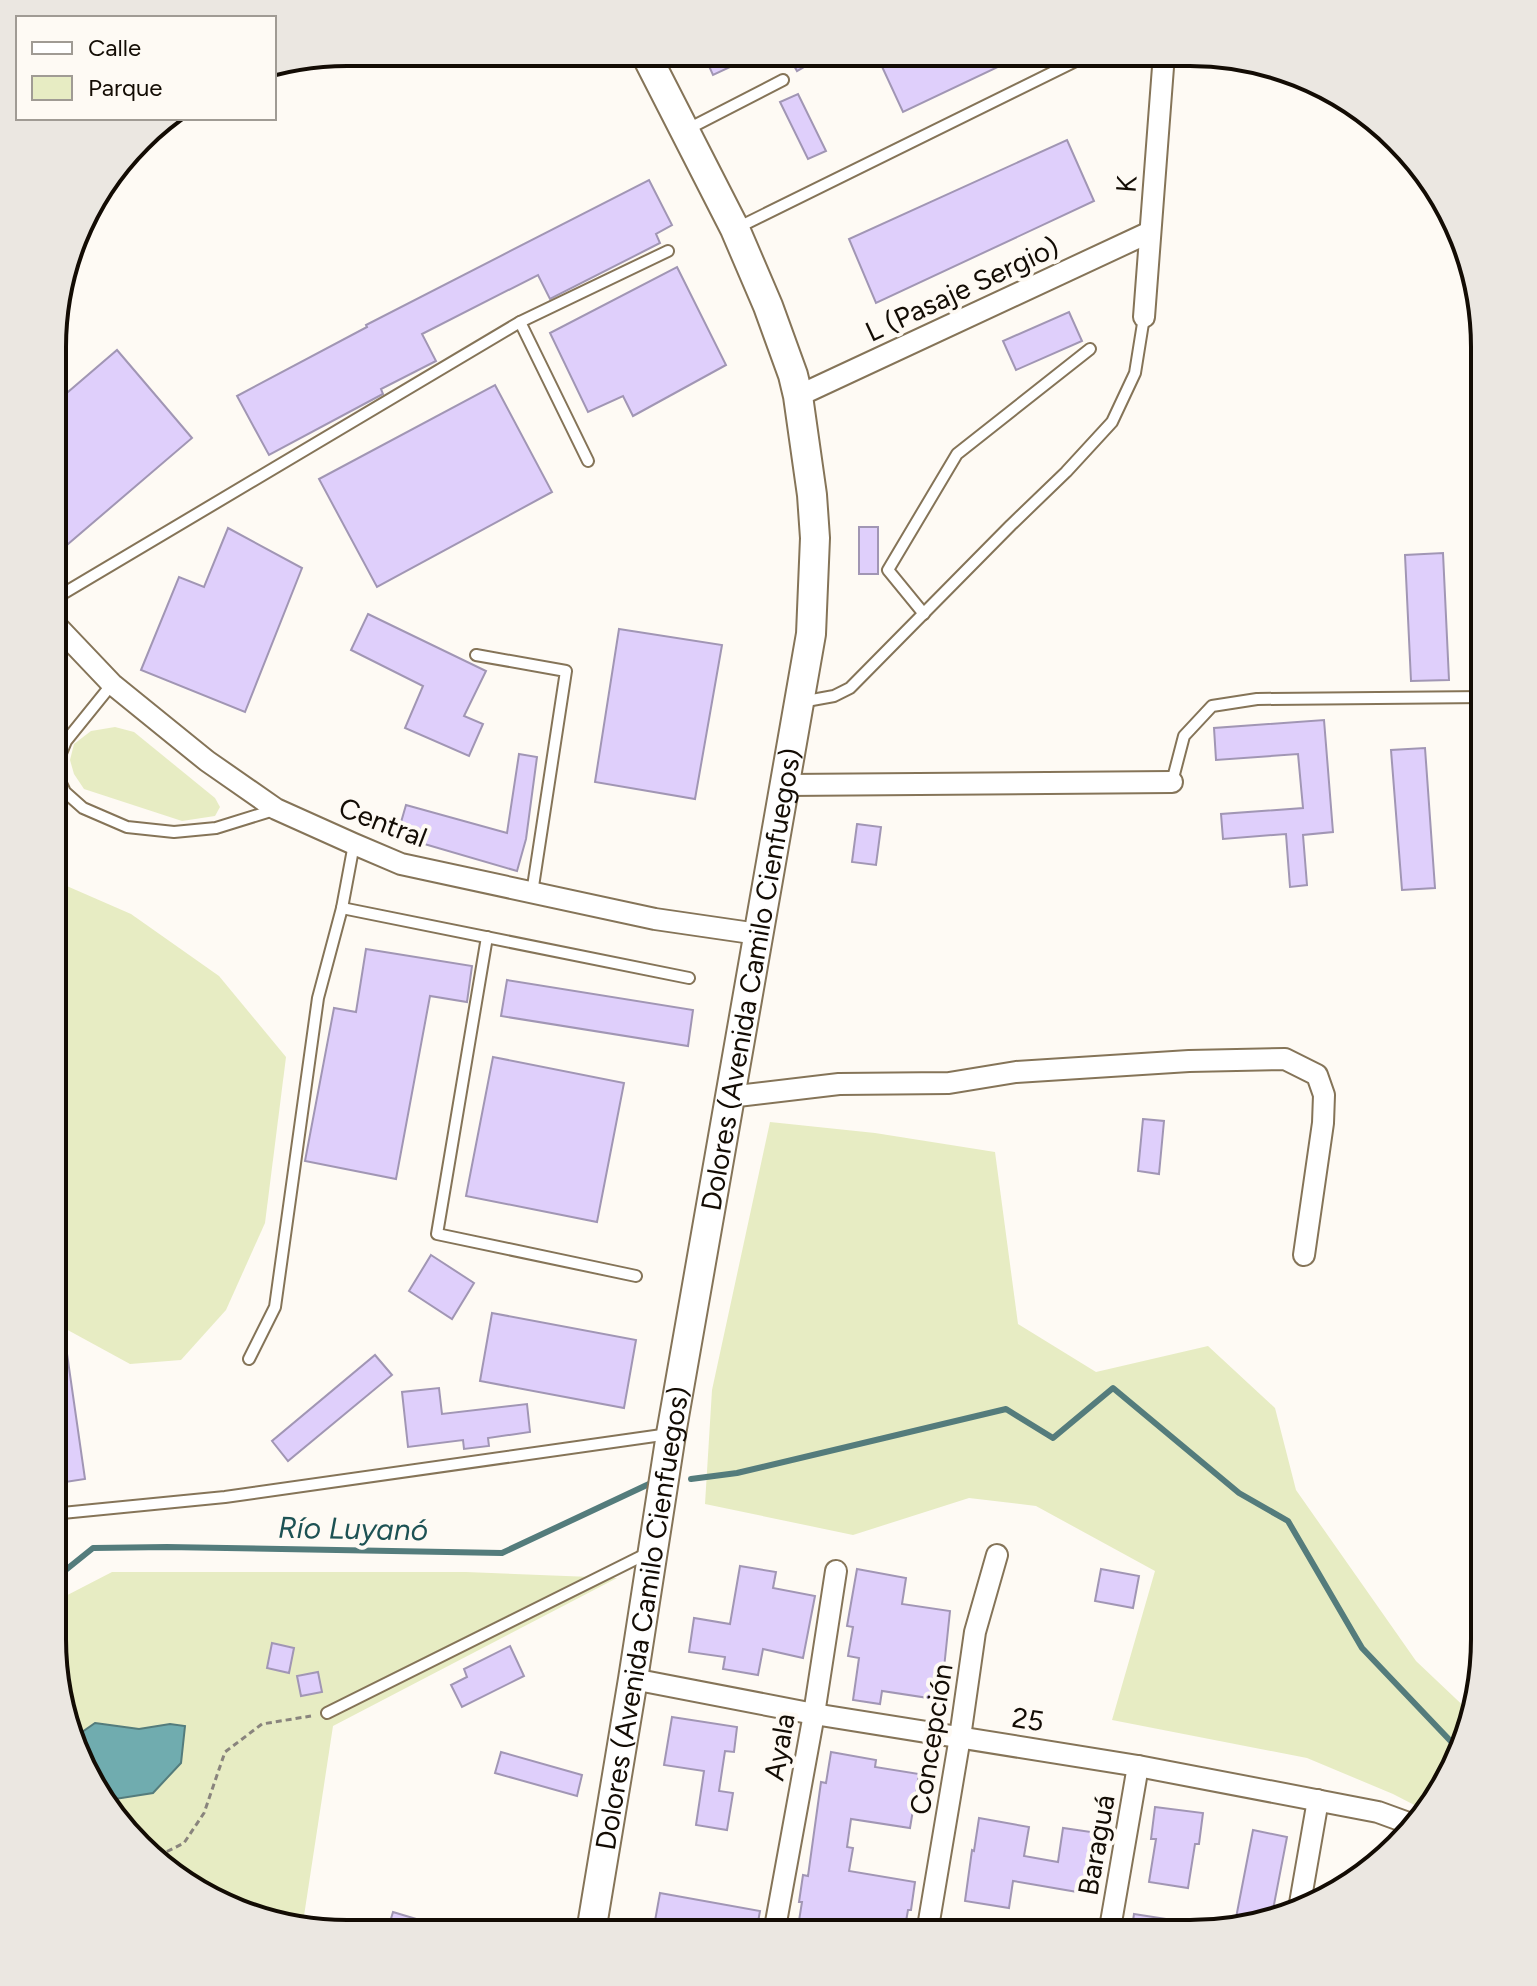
<svg xmlns="http://www.w3.org/2000/svg" width="1537" height="1986" viewBox="0 0 1537 1986" font-family="Figtree,sans-serif">
<style>
.green{fill:#e7ecc3}
.water{fill:#70acaf;stroke:#547c7c;stroke-width:2}
.lines{fill:none;stroke-linecap:round;stroke-linejoin:round}
.stream{stroke:#547c7c;stroke-width:6}
.building{fill:#dfcffb;stroke:#a196b4;stroke-width:2}
.lane-casing{stroke:#857458;stroke-width:14}
.street-casing{stroke:#857458;stroke-width:24}
.secondary-casing{stroke:#857458;stroke-width:32}
.path{stroke:#89847d;stroke-width:3;stroke-dasharray:6 4;stroke-linecap:butt}
.lane{stroke:#fff;stroke-width:10}
.street{stroke:#fff;stroke-width:20}
.secondary{stroke:#fff;stroke-width:28}
.labels{text-anchor:middle;stroke-width:8;stroke-linejoin:round;paint-order:stroke}
.street-label{font-size:28px;fill:#130c04;stroke:#fefaf4}
.water-label{font-size:30px;font-style:italic;fill:#1d5254;stroke:#fefaf4}
.rim{fill:none;stroke:#130c04;stroke-width:4}
</style>
<rect width="100%" height="100%" fill="#fefaf4"/>
<g class="green">
<polygon points="115,727 134,732 215,798 220,807 215,816 182,821 84,789 74,774 70,760 74,744 91,731"/>
<polygon points="53,880 131,914 219,976 286,1057 265,1223 226,1310 181,1360 130,1364 53,1322"/>
<polygon points="770,1122 875,1133 995,1152 1018,1324 1096,1372 1208,1346 1275,1408 1296,1490 1416,1661 1473,1715 1469,1734 1435,1803 1426,1811 1393,1794 1307,1758 1112,1720 1155,1571 1036,1506 969,1498 853,1535 705,1504 712,1390"/>
<polygon points="112,1572 466,1572 617,1578 333,1726 302,1929 183,1884 83,1770 52,1639 52,1603"/>
</g>
<polygon class="water" points="95,1723 139,1729 170,1724 185,1726 181,1763 153,1793 109,1800 83,1770 75,1737"/>
<g class="lines">
<g class="stream">
<polyline points="691,1479 737,1473 1006,1409 1053,1438 1113,1388 1239,1493 1288,1521 1362,1648 1461,1752"/>
<polyline points="52,1581 93,1548 167,1547 502,1553 649,1484"/>
</g>
</g>
<g class="building">
<polygon points="703,53 760,53 713,75"/>
<polygon points="787,53 828,53 797,71"/>
<polygon points="887,54 1025,54 903,112 878,58"/>
<polygon points="798,94 826,151 808,159 780,102"/>
<polygon points="1067,140 1094,201 876,303 849,239"/>
<polygon points="649,180 672,225 656,234 660,243 550,299 538,275 422,334 436,361 381,389 383,394 381,395 269,455 237,396 367,327 366,325"/>
<polygon points="677,267 726,365 633,416 623,396 588,412 550,333"/>
<polygon points="1069,312 1082,341 1016,370 1003,341"/>
<polygon points="117,350 192,438 54,556 54,404"/>
<polygon points="495,385 552,492 377,587 319,479"/>
<rect x="859" y="527" width="19" height="47"/>
<polygon points="228,528 302,568 245,712 141,670 179,577 204,587"/>
<polygon points="1443,553 1449,680 1411,681 1405,555"/>
<polygon points="368,614 486,671 464,716 483,724 469,756 405,728 423,686 351,650"/>
<polygon points="619,629 722,645 695,799 595,782"/>
<polygon points="1324,720 1333,832 1303,835 1307,885 1290,887 1286,834 1223,839 1221,814 1303,808 1298,754 1216,760 1214,728"/>
<polygon points="1425,748 1435,888 1402,890 1391,750"/>
<polygon points="519,754 537,757 526,839 517,871 397,836 406,805 507,833"/>
<polygon points="857,824 881,827 876,865 852,862"/>
<polygon points="366,949 472,966 467,1002 430,996 396,1179 305,1161 334,1008 356,1012"/>
<polygon points="507,980 693,1010 688,1046 501,1016"/>
<polygon points="493,1057 624,1083 597,1222 466,1196"/>
<polygon points="1143,1119 1164,1121 1159,1174 1138,1171"/>
<polygon points="431,1255 474,1283 452,1319 409,1291"/>
<polygon points="492,1313 636,1340 624,1408 480,1381"/>
<polygon points="53,1319 62,1319 85,1479 52,1484"/>
<polygon points="375,1355 392,1375 288,1461 272,1441"/>
<polygon points="439,1388 442,1414 527,1404 530,1432 488,1438 489,1446 464,1449 463,1440 408,1447 402,1392"/>
<polygon points="740,1566 776,1572 773,1588 815,1596 803,1658 763,1649 758,1675 723,1669 725,1657 689,1652 694,1618 730,1624"/>
<polygon points="857,1569 906,1578 902,1604 950,1611 944,1668 941,1668 935,1699 882,1691 880,1704 853,1700 859,1658 848,1656 853,1627 847,1626"/>
<polygon points="1101,1569 1139,1576 1133,1608 1095,1601"/>
<polygon points="272,1643 294,1648 289,1673 267,1668"/>
<polygon points="510,1646 524,1676 462,1707 451,1685 467,1677 464,1669"/>
<polygon points="318,1672 322,1692 301,1696 297,1676"/>
<polygon points="672,1717 737,1727 734,1752 725,1751 719,1791 733,1793 727,1830 696,1825 704,1771 664,1765"/>
<polygon points="501,1752 582,1775 577,1796 495,1773"/>
<polygon points="831,1752 876,1760 875,1767 919,1774 910,1828 851,1819 847,1847 853,1848 849,1871 915,1882 911,1910 908,1910 904,1933 797,1933 802,1902 799,1902 803,1875 808,1876 821,1782 826,1783"/>
<polygon points="1155,1807 1203,1813 1199,1844 1195,1844 1188,1888 1149,1882 1156,1839 1151,1839"/>
<polygon points="979,1818 1029,1827 1024,1856 1058,1862 1063,1828 1098,1833 1089,1894 1013,1881 1009,1908 965,1901 972,1850 974,1851"/>
<polygon points="1253,1830 1287,1837 1272,1915 1235,1923"/>
<polygon points="660,1893 760,1911 756,1933 653,1932"/>
<polygon points="393,1912 446,1928 445,1932 387,1932"/>
<polygon points="1134,1914 1205,1925 1204,1931 1190,1934 1131,1934"/>
</g>
<g class="lines">
<g class="lane-casing">
<g id="lane">
<polyline points="686,130 783,80"/>
<polyline points="737,228 1090,54"/>
<polyline points="520,322 588,461"/>
<polyline points="54,599 520,322 668,251"/>
<polyline points="924,614 888,570 957,454 1090,349"/>
<polyline points="476,655 566,671 532,893"/>
<polyline points="112,684 66,741 59,758 59,779 65,792 83,808 127,827 174,832 216,828 274,810"/>
<polyline points="801,702 834,696 850,688 1011,525 1066,472 1112,422 1135,373 1144,317"/>
<polyline points="1172,782 1184,736 1212,706 1257,699 1485,697"/>
<polyline points="342,908 689,978"/>
<polyline points="487,937 437,1234 636,1276"/>
<polyline points="249,1359 275,1307 318,998 342,908 354,844"/>
<polyline points="52,1514 225,1497 669,1434"/>
<polyline points="327,1713 648,1553"/>
</g>
</g>
<g class="street-casing">
<g id="street">
<polyline points="1144,317 1164,54"/>
<polyline points="798,396 1150,232"/>
<polyline points="54,623 112,684 207,761 276,809 354,844 401,864 655,919 758,934"/>
<polyline points="786,785 1172,782"/>
<polyline points="729,1097 839,1084 949,1083 1016,1072 1189,1061 1285,1059 1317,1075 1324,1095 1323,1123 1304,1255"/>
<polyline points="633,1679 814,1714 1138,1766 1378,1812 1411,1824"/>
<polyline points="1299,1909 1318,1800"/>
<polyline points="774,1933 814,1714 836,1571"/>
<polyline points="927,1933 960,1737 975,1632 997,1555"/>
<polyline points="1109,1934 1138,1766"/>
</g>
</g>
<g class="secondary-casing">
<g id="secondary">
<path id="s1" d="M591,1932L633,1679L671,1434L811,634L815,538L812,495L798,396L793,375L768,306L735,229L645,53"/>
</g>
</g>
<polyline class="path" points="158,1856 184,1843 204,1813 225,1752 262,1724 311,1716"/>
<use href="#lane" class="lane"/>
<use href="#street" class="street"/>
<use href="#secondary" class="secondary"/>
</g>
<g class="labels">
<g class="street-label">
<text transform="translate(1126 184) rotate(-86)" y="10">K</text>
<text transform="translate(962 289) rotate(-25)" y="10">L (Pasaje Sergio)</text>
<text transform="translate(383 822) rotate(21)" y="10">Central</text>
<text dy="10" stroke="none"><textPath href="#s1" startOffset="966">Dolores (Avenida Camilo Cienfuegos)</textPath></text>
<text dy="10" stroke="none"><textPath href="#s1" startOffset="318">Dolores (Avenida Camilo Cienfuegos)</textPath></text>
<text transform="translate(1028 1719) rotate(9)" y="10">25</text>
<text transform="translate(931 1739) rotate(-81)" y="10">Concepción</text>
<text transform="translate(779 1747) rotate(-80)" y="10">Ayala</text>
<text transform="translate(1096 1845) rotate(-80)" y="10">Baraguá</text>
</g>
<g class="water-label">
<text transform="translate(353 1529) rotate(1)" y="10">Río Luyanó</text>
</g>
</g>
<path d="M0 0H1537V1986H0ZM347 66H1190A281 281 0 0 1 1471 347V1639A281 281 0 0 1 1190 1920H347A281 281 0 0 1 66 1639V347A281 281 0 0 1 347 66Z" fill="#ebe7e1" fill-rule="evenodd"/>
<path class="rim" d="M347 66H1190A281 281 0 0 1 1471 347V1639A281 281 0 0 1 1190 1920H347A281 281 0 0 1 66 1639V347A281 281 0 0 1 347 66Z"/>
<rect x="16" y="16" width="260" height="104" fill="#fefaf4" stroke="#a09b94" stroke-width="2"/>
<rect x="32" y="42" width="40" height="12" fill="#ffffff" stroke="#a09b94" stroke-width="2"/>
<text x="88" y="56" font-size="24" fill="#130c04">Calle</text>
<rect x="32" y="76" width="40" height="24" fill="#e7ecc3" stroke="#a09b94" stroke-width="2"/>
<text x="88" y="96" font-size="24" fill="#130c04">Parque</text>
</svg>
